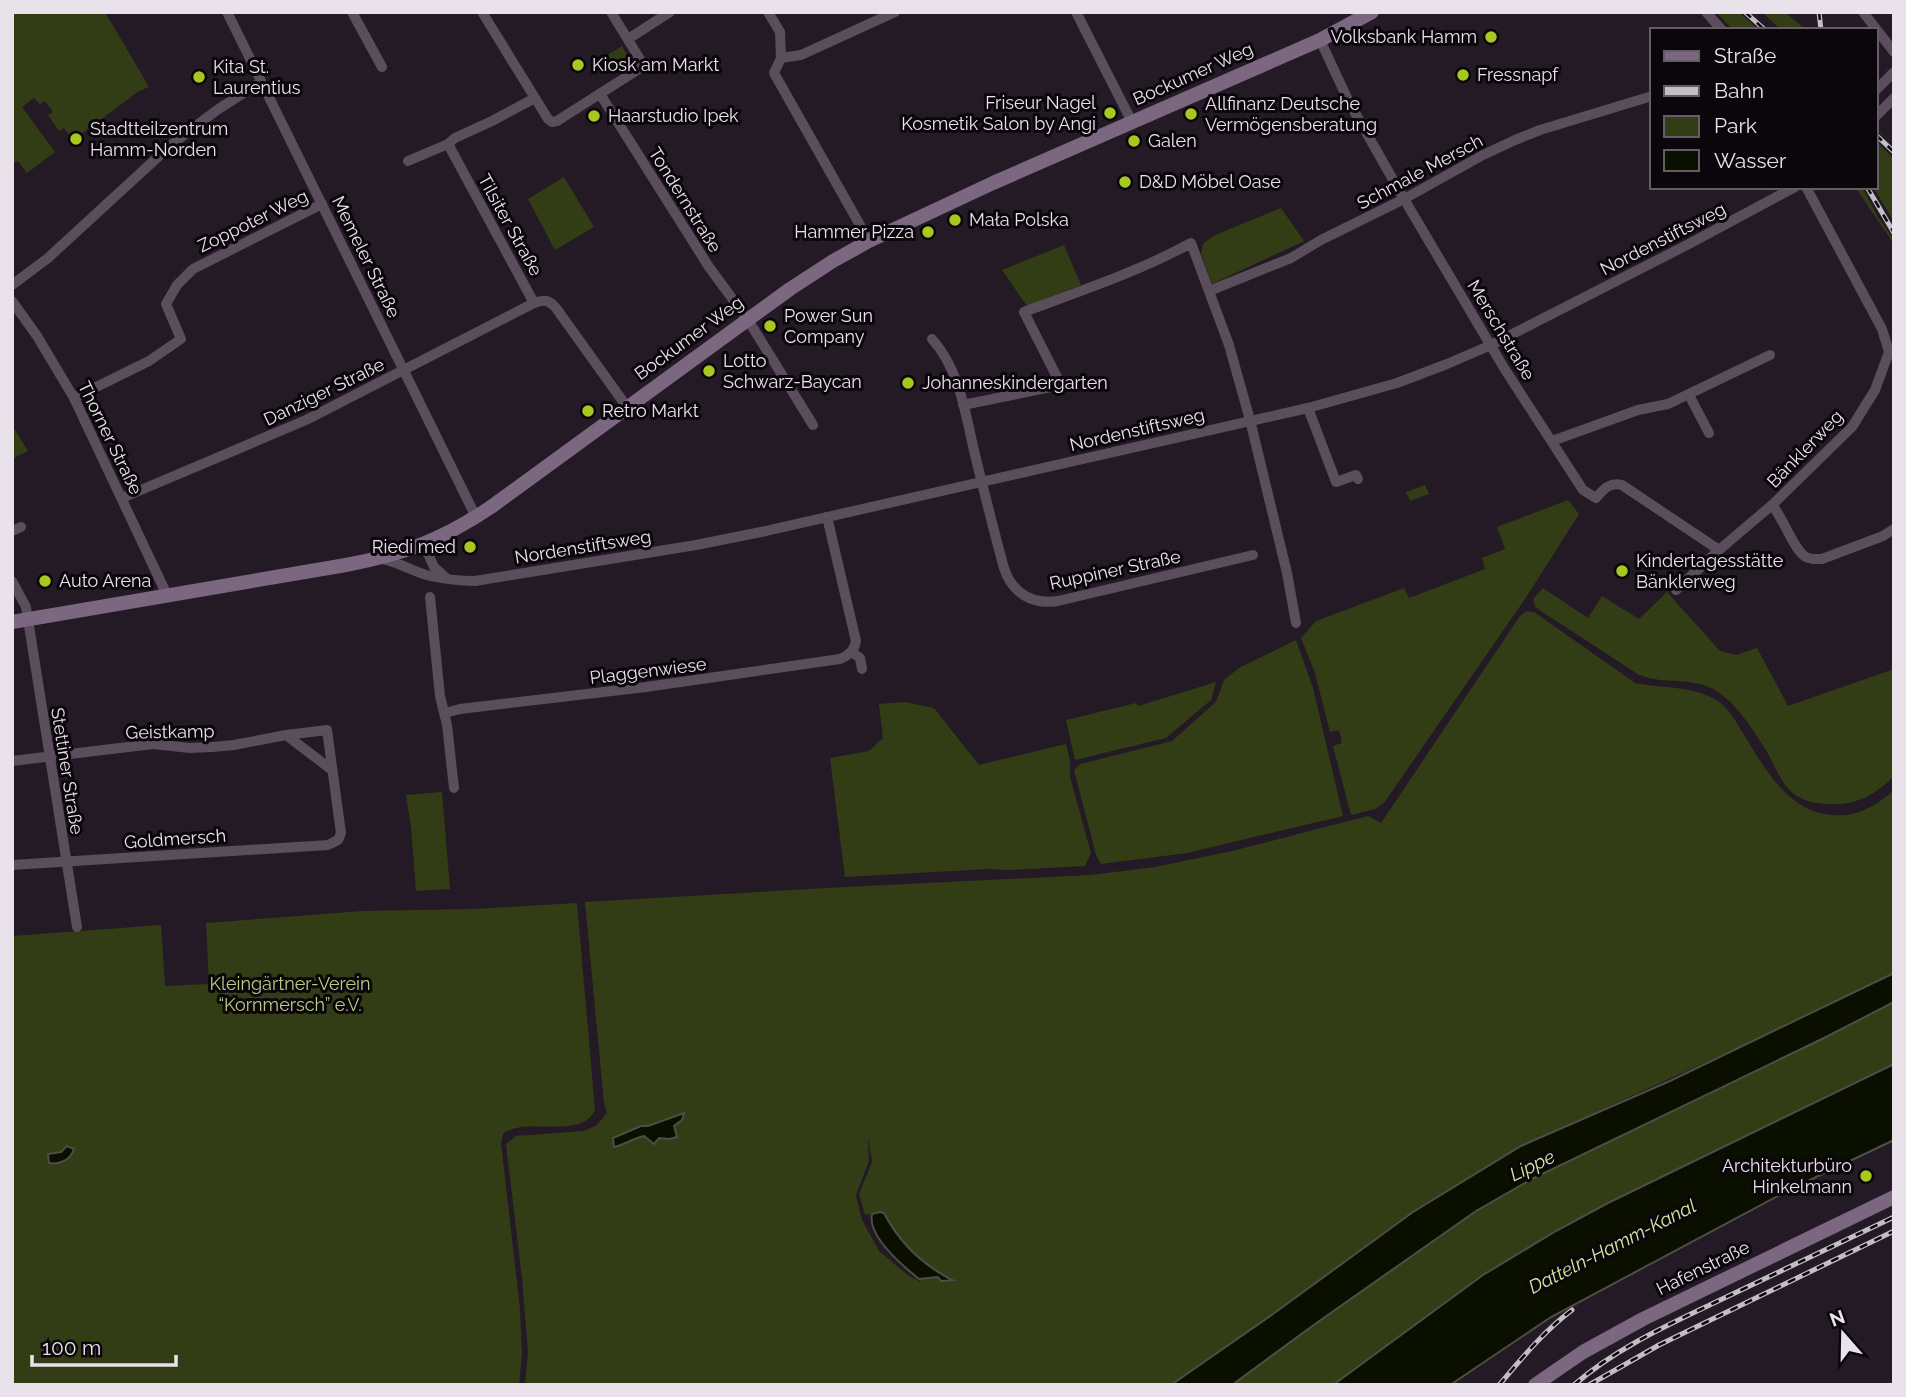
<svg xmlns="http://www.w3.org/2000/svg" width="1906" height="1397" viewBox="0 0 1906 1397" font-family="Raleway,sans-serif">
<style>
.green{fill:#333d15;fill-rule:evenodd}
.water{fill:#0a0f00;stroke:#4d4e46;stroke-width:2}
.lines{fill:none;stroke-linecap:round;stroke-linejoin:round}
.street{stroke:#5a4d5c;stroke-width:10}
.secondary{stroke:#7c6780;stroke-width:14}
.rail-casing{stroke:#c4bdc6;stroke-width:5}
.rail{stroke:#0a060b;stroke-width:2.5;stroke-dasharray:8;stroke-linecap:butt}
.poi-dot{fill:#a7c81f;stroke:#0a060b;stroke-width:2.5}
.labels{text-anchor:middle;stroke-width:6;stroke-linejoin:round;paint-order:stroke}
.poi-label{font-size:18px;fill:#e9e2ea;stroke:#0a060b;text-anchor:start}
.street-label{font-size:18px;fill:#e9e2ea;stroke:#0a060b}
.park-label{font-size:18px;fill:#b8cc84;stroke:#0a060b}
.water-label{font-size:19px;font-style:italic;fill:#d5eaa0;stroke:#0a060b}
</style>
<rect width="100%" height="100%" fill="#231a25"/>
<g class="green">
<polygon points="12,12 105,12 149,87 139,91 73,140 64,128 59,131 48,115 53,112 45,101 40,104 34,98 22,107 55,152 27,173 18,161 12,164"/>
<polygon points="1716,12 1739,12 1759,30 1733,30"/>
<polygon points="1762,12 1785,12 1806,30 1781,30"/>
<polygon points="622,46 631,62 614,72 604,57"/>
<polygon points="1876,141 1894,159 1894,222 1873,187 1876,187"/>
<polygon points="564,177 594,227 555,250 528,199"/>
<polygon points="1855,187 1862,187 1878,217 1894,240 1894,244"/>
<polygon points="1281,208 1304,241 1212,284 1201,254 1203,244 1215,235"/>
<polygon points="1064,245 1081,285 1027,306 1002,270"/>
<polygon points="12,425 28,451 12,459"/>
<polygon points="1425,485 1429,494 1410,501 1406,492"/>
<polygon points="1568,500 1579,514 1527,596 1384,803 1375,809 1351,815 1333,746 1342,743 1339,730 1330,732 1315,673 1301,638 1316,621 1404,588 1409,598 1485,569 1482,558 1505,549 1497,527"/>
<path d="M1543,588L1588,618L1602,596L1639,619L1667,592L1720,651L1736,655L1757,648L1788,706L1894,669V776C1877,793 1858,805 1833,804C1821,804 1808,803 1797,796C1782,787 1776,767 1767,752C1755,733 1740,708 1721,694C1703,680 1681,682 1660,680C1653,679 1646,677 1639,675L1535,607L1533,599Z"/>
<path d="M1526,611L1534,612L1635,683C1663,689 1693,685 1718,701C1728,708 1735,720 1741,730C1763,765 1786,811 1831,815C1856,818 1876,806 1894,790V973L1814,1013L1521,1146L1171,1385H525L528,1352L522,1278L506,1144L516,1136L583,1131L596,1126L607,1113L604,1103L585,902L846,887L1091,875L1155,867L1232,851L1368,816L1381,823L1520,616ZM868,1136L872,1162L859,1194L865,1215L880,1212L884,1213C898,1242 922,1265 950,1280L939,1277L919,1279L921,1282L909,1276L879,1251L862,1220L856,1195L869,1161Z"/>
<polygon points="1296,640 1313,688 1343,816 1187,853 1101,864 1096,855 1074,770 1080,764 1172,741 1216,702 1224,680 1239,668"/>
<polygon points="1216,682 1211,700 1166,738 1075,760 1066,720 1136,703 1138,706"/>
<polygon points="905,702 934,708 979,765 1066,744 1070,761 1070,777 1091,853 1085,866 1009,870 989,869 845,877 830,758 869,751 883,738 879,704"/>
<polygon points="442,792 450,889 416,891 411,828 406,795"/>
<path d="M577,903L595,1110C580,1141 526,1115 503,1134L501,1143L520,1309L522,1354L519,1385H12V936L161,925L165,986L209,984L206,923L362,911L473,909Z"/>
<polygon points="1894,1002 1894,1064 1608,1203 1556,1231 1483,1275 1333,1385 1232,1385 1315,1324 1476,1211 1532,1179 1824,1038"/>
</g>
<g class="water">
<polygon points="1894,973 1894,1002 1824,1038 1532,1179 1476,1211 1315,1324 1232,1385 1171,1385 1273,1314 1413,1212 1521,1146 1670,1081"/>
<polygon points="1894,1064 1894,1140 1791,1189 1551,1317 1450,1385 1333,1385 1483,1275 1556,1231 1608,1203"/>
<path d="M684,1113L682,1120L674,1126L677,1137L669,1139L659,1138L654,1144L644,1136C633,1138 625,1145 614,1147L613,1138L641,1126H648Z"/>
<path d="M67,1146L74,1149C71,1160 59,1165 49,1163L48,1154L61,1152Z"/>
<path d="M880,1212L884,1213C899,1242 923,1265 952,1280L941,1281L938,1277L919,1279C904,1267 867,1236 872,1214Z"/>
</g>
<g class="lines">
<g class="street">
<polyline points="227,12 476,517"/>
<polyline points="352,12 382,67"/>
<polyline points="482,12 548,119 552,122 557,121 642,67 641,61 611,12"/>
<polyline points="768,12 780,32 781,58"/>
<polyline points="1076,12 1132,122"/>
<polyline points="1706,12 1722,30"/>
<polyline points="1863,12 1894,52"/>
<polyline points="628,39 670,12"/>
<path d="M1320,40L1350,104L1404,199L1504,368L1583,490L1596,498C1604,489 1609,482 1622,485L1719,550"/>
<polyline points="1876,90 1894,72"/>
<polyline points="600,94 709,267 748,320 813,425"/>
<polyline points="1876,116 1894,98"/>
<polyline points="448,144 534,303"/>
<polyline points="408,161 448,144 455,138 492,121 535,98"/>
<polyline points="869,241 774,73 781,58 801,55 895,12"/>
<polyline points="12,285 48,258 171,145 217,110 261,82"/>
<polyline points="1209,291 1291,258 1321,240 1404,199 1483,155 1515,140 1540,130 1652,96"/>
<polyline points="12,301 37,336 74,398 167,595"/>
<path d="M932,339C961,371 966,418 976,459C985,495 994,532 1004,568C1012,593 1032,605 1058,601L1253,555"/>
<polyline points="1689,395 1709,433"/>
<polyline points="74,398 149,361 181,339 166,304 177,285 193,269 322,204"/>
<path d="M963,405L1061,385L1024,312C1080,291 1138,272 1191,243L1229,345L1250,420L1287,573L1296,623"/>
<polyline points="1308,408 1336,482 1356,475 1358,479"/>
<polyline points="1552,441 1638,410 1668,404 1770,355"/>
<path d="M122,498L306,420L534,303C544,299 549,300 556,308L627,407"/>
<path d="M1772,505C1783,517 1794,551 1806,557C1811,560 1817,559 1822,559L1883,536L1894,529"/>
<polyline points="12,531 21,527"/>
<polyline points="424,545 434,567 446,578"/>
<path d="M382,559C399,562 413,572 430,576C444,579 460,581 475,581L696,545L761,532L1308,408L1397,383L1447,364L1491,345L1685,246L1795,187"/>
<polyline points="12,581 26,607 77,927"/>
<polyline points="1676,590 1719,550 1772,505 1852,427 1875,390 1889,352 1882,329 1806,187"/>
<polyline points="430,597 440,696 447,725 454,788"/>
<polyline points="852,652 860,658 862,669"/>
<path d="M445,713L460,709L646,687L840,659C849,655 854,651 856,641L827,517"/>
<polyline points="286,735 332,770"/>
<polyline points="12,761 153,744 190,748 212,747 234,745 286,735 327,730 341,833 338,840 328,845 12,865"/>
</g>
<g class="secondary">
<path d="M12,622L346,565C404,554 442,540 491,507L790,289L833,261L869,241L993,183L1320,40L1372,12"/>
<polyline points="1535,1385 1583,1352 1643,1319 1894,1197"/>
</g>
<g class="rail-casing">
<g id="rail">
<polyline points="1745,12 1765,30"/>
<polyline points="1819,12 1821,30"/>
<polyline points="1876,135 1894,152"/>
<polyline points="1867,187 1894,233"/>
<path d="M1499,1385C1523,1357 1543,1332 1572,1310"/>
<path d="M1574,1385C1616,1348 1668,1325 1718,1301C1777,1273 1835,1245 1894,1217"/>
<polyline points="1589,1385 1659,1345 1894,1231"/>
</g>
</g>
<use href="#rail" class="rail"/>
</g>
<g class="poi-dot">
<circle cx="1491" cy="37" r="7"/>
<circle cx="578" cy="65" r="7"/>
<circle cx="1463" cy="75" r="7"/>
<circle cx="199" cy="77" r="7"/>
<circle cx="1110" cy="113" r="7"/>
<circle cx="1191" cy="114" r="7"/>
<circle cx="594" cy="116" r="7"/>
<circle cx="76" cy="139" r="7"/>
<circle cx="1134" cy="141" r="7"/>
<circle cx="1125" cy="182" r="7"/>
<circle cx="955" cy="220" r="7"/>
<circle cx="928" cy="232" r="7"/>
<circle cx="770" cy="326" r="7"/>
<circle cx="709" cy="371" r="7"/>
<circle cx="908" cy="383" r="7"/>
<circle cx="588" cy="411" r="7"/>
<circle cx="470" cy="547" r="7"/>
<circle cx="1622" cy="571" r="7"/>
<circle cx="45" cy="581" r="7"/>
<circle cx="1866" cy="1176" r="7"/>
</g>
<g class="labels">
<g class="poi-label">
<text x="1477" y="43" text-anchor="end">Volksbank Hamm</text>
<text x="592" y="71">Kiosk am Markt</text>
<text x="213" y="73">Kita St.<tspan x="213" dy="21">Laurentius</tspan></text>
<text x="1477" y="81">Fressnapf</text>
<text x="1096" y="109" text-anchor="end">Friseur Nagel<tspan x="1096" dy="21">Kosmetik Salon by Angi</tspan></text>
<text x="1205" y="110">Allfinanz Deutsche<tspan x="1205" dy="21">Vermögensberatung</tspan></text>
<text x="608" y="122">Haarstudio Ipek</text>
<text x="90" y="135">Stadtteilzentrum<tspan x="90" dy="21">Hamm-Norden</tspan></text>
<text x="1148" y="147">Galen</text>
<text x="1139" y="188">D&amp;D Möbel Oase</text>
<text x="969" y="226">Mała Polska</text>
<text x="914" y="238" text-anchor="end">Hammer Pizza</text>
<text x="784" y="322">Power Sun<tspan x="784" dy="21">Company</tspan></text>
<text x="723" y="367">Lotto<tspan x="723" dy="21">Schwarz-Baycan</tspan></text>
<text x="922" y="389">Johanneskindergarten</text>
<text x="602" y="417">Retro Markt</text>
<text x="456" y="553" text-anchor="end">Riedi med</text>
<text x="1636" y="567">Kindertagesstätte<tspan x="1636" dy="21">Bänklerweg</tspan></text>
<text x="59" y="587">Auto Arena</text>
<text x="1852" y="1172" text-anchor="end">Architekturbüro<tspan x="1852" dy="21">Hinkelmann</tspan></text>
</g>
<g class="street-label">
<text transform="translate(1193 74) rotate(-24)" y="6">Bockumer Weg</text>
<text transform="translate(1420 172) rotate(-28)" y="6">Schmale Mersch</text>
<text transform="translate(685 200) rotate(58)" y="6">Tondernstraße</text>
<text transform="translate(253 221) rotate(-26)" y="6">Zoppoter Weg</text>
<text transform="translate(510 225) rotate(61)" y="6">Tilsiter Straße</text>
<text transform="translate(1663 239) rotate(-27)" y="6">Nordenstiftsweg</text>
<text transform="translate(366 257) rotate(64)" y="6">Memeler Straße</text>
<text transform="translate(1501 330) rotate(59)" y="6">Merschstraße</text>
<text transform="translate(689 338) rotate(-36)" y="6">Bockumer Weg</text>
<text transform="translate(324 392) rotate(-26)" y="6">Danziger Straße</text>
<text transform="translate(1137 430) rotate(-13)" y="6">Nordenstiftsweg</text>
<text transform="translate(110 438) rotate(64)" y="6">Thorner Straße</text>
<text transform="translate(1805 449) rotate(-46)" y="6">Bänklerweg</text>
<text transform="translate(583 547) rotate(-9)" y="6">Nordenstiftsweg</text>
<text transform="translate(1115 570) rotate(-12)" y="6">Ruppiner Straße</text>
<text transform="translate(648 671) rotate(-7)" y="6">Plaggenwiese</text>
<text transform="translate(170 732) rotate(-1)" y="6">Geistkamp</text>
<text transform="translate(67 771) rotate(81)" y="6">Stettiner Straße</text>
<text transform="translate(175 839) rotate(-4)" y="6">Goldmersch</text>
<text transform="translate(1703 1268) rotate(-26)" y="6">Hafenstraße</text>
</g>
<g class="park-label">
<text x="290" y="990">Kleingärtner-Verein<tspan x="290" dy="21">“Kornmersch” e.V.</tspan></text>
</g>
<g class="water-label">
<text transform="translate(1532 1165) rotate(-26)" y="7">Lippe</text>
<text transform="translate(1612 1246) rotate(-27)" y="7">Datteln-Hamm-Kanal</text>
</g>
</g>
<rect width="1906" height="1397" fill="none" stroke="#e9e2ea" stroke-width="28"/>
<rect x="1650" y="28" width="228" height="161" fill="#0a060b" stroke="#635e64" stroke-width="2"/>
<rect x="1664" y="51" width="35" height="10" fill="#7c6780" stroke="#635e64" stroke-width="2"/>
<text x="1714" y="63" font-size="21" fill="#e9e2ea">Straße</text>
<rect x="1664" y="86" width="35" height="10" fill="#c4bdc6" stroke="#635e64" stroke-width="2"/>
<text x="1714" y="98" font-size="21" fill="#e9e2ea">Bahn</text>
<rect x="1664" y="116" width="35" height="21" fill="#333d15" stroke="#635e64" stroke-width="2"/>
<text x="1714" y="133" font-size="21" fill="#e9e2ea">Park</text>
<rect x="1664" y="150" width="35" height="21" fill="#0a0f00" stroke="#635e64" stroke-width="2"/>
<text x="1714" y="168" font-size="21" fill="#e9e2ea">Wasser</text>
<g transform="translate(1843 1334) rotate(340)" stroke="#0a060b" stroke-width="5" paint-order="stroke">
<path d="M0-5L12 26L0 18L-12 26Z" fill="#e9e2ea"/>
<text y="-10" font-size="19" font-weight="bold" text-anchor="middle" fill="#e9e2ea">N</text>
</g>
<path d="M32 1355v10h144v-10" fill="none" stroke="#e9e2ea" stroke-width="3.5"/>
<text x="42" y="1355" font-size="21" fill="#e9e2ea" stroke="#0a060b" stroke-width="5" paint-order="stroke">100 m</text>
</svg>
